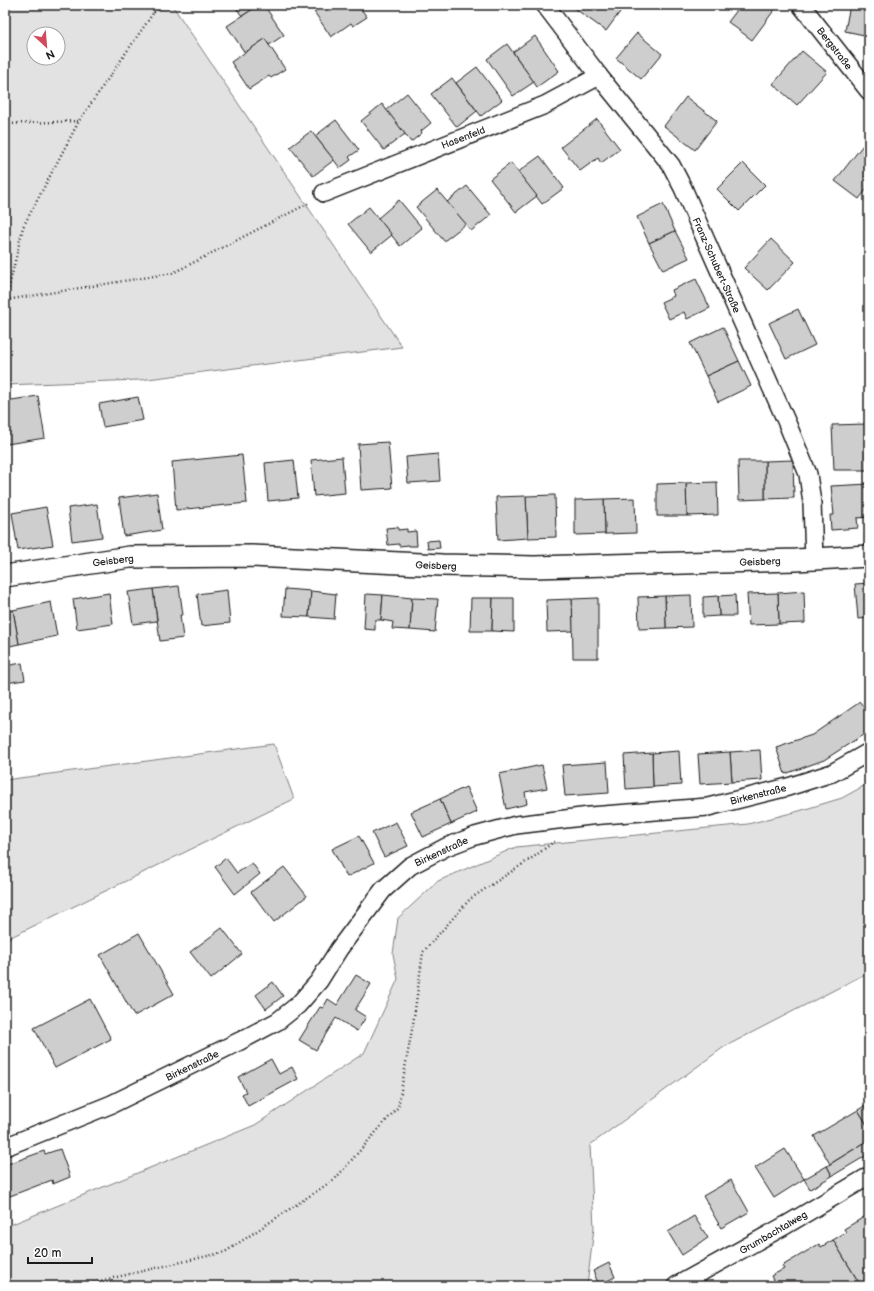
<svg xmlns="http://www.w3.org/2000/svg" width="874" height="1291" viewBox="0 0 874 1291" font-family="'Balsamiq Sans',sans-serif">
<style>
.green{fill:#e2e2e2;stroke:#7f7f7f;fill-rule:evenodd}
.building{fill:#cecece;stroke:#1c1c1c}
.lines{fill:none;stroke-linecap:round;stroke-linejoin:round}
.minor-casing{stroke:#1c1c1c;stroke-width:20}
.tertiary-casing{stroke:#1c1c1c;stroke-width:24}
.path{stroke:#1c1c1c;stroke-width:2.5;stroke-dasharray:1 3;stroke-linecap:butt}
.minor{stroke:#fff;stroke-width:17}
.tertiary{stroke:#fff;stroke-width:21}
.labels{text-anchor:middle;stroke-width:3;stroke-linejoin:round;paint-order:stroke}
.street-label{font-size:10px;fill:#1c1c1c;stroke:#fff}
</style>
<rect width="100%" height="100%" fill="#fff"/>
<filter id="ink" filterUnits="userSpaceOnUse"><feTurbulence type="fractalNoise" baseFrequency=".025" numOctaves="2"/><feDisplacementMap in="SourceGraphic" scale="8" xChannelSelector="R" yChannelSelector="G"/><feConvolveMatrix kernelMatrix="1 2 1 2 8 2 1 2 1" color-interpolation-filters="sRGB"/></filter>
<g filter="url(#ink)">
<g class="green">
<path d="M5,5H172L402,347L140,380L5,385ZM34,34H58V58H34Z"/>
<polygon points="274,744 294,799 5,940 5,780"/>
<polygon points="869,783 869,972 724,1047 590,1145 594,1228 587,1286 5,1286 5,1227 255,1125 364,1053 398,979 393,954 398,918 438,881 516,847 748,824 799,811 842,798"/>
</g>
<g class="building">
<polygon points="234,5 259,5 242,16"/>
<polygon points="259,5 264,5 284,35 269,45 265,39 245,53 227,26"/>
<polygon points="320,5 358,5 367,17 353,26 351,23 331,37 313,10"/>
<polygon points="570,5 625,5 606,31"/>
<polygon points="741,5 778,5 752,40 728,22"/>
<polygon points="850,5 869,5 869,36 845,31"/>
<polygon points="637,33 662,54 641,79 616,58"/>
<polygon points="535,36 559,71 537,87 513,52"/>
<polygon points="265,39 285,69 271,78 269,76 249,89 231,62"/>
<polygon points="507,44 534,82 513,96 487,59"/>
<polygon points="802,51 827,72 797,105 773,84"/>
<polygon points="477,67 502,100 481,116 456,83"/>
<polygon points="452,78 477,111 457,127 431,94"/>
<polygon points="407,93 431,123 421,131 422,133 411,142 386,110"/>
<polygon points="686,97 717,121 695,150 664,126"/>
<polygon points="382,104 405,134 384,150 361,121"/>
<polygon points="597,119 620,149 601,163 598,158 580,171 561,147"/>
<polygon points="336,120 359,150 349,157 351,160 340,168 315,136"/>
<polygon points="311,131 334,160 313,176 290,147"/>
<polygon points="863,145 869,150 869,186 859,199 835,181"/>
<polygon points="540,156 564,188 542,204 518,172"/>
<polygon points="511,163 537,196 516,212 490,179"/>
<polygon points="743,163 765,185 739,211 717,189"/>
<polygon points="467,186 491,215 471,231 447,202"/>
<polygon points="437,190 466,224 444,241 416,207"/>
<polygon points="399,200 422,228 400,246 378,218"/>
<polygon points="663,204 675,231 649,243 637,217"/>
<polygon points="369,207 392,235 371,252 348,224"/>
<polygon points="675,231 689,258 663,270 649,243"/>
<polygon points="771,239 795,262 768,290 744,268"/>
<polygon points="696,279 710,308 687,319 684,312 669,319 661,302 674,296 672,290"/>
<polygon points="798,309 815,345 786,359 769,323"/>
<polygon points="723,327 739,361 706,376 690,343"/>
<polygon points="739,361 751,386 718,402 706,376"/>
<polygon points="38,396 45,438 7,444 5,434 5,401"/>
<polygon points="138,397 143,420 103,427 99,404"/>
<polygon points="867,424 868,470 834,470 832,425"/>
<polygon points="388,442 392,488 361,490 358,444"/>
<polygon points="438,454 440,481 408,483 406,457"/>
<polygon points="242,455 247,503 176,510 172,462"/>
<polygon points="342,457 345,493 314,496 311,460"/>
<polygon points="294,460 298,498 268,501 265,463"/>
<polygon points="793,460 794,498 765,499 765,461"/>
<polygon points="738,461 765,461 765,499 739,500"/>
<polygon points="717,482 718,515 687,516 686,483"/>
<polygon points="686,483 687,516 657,516 657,484"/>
<polygon points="869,484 869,517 857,518 858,528 831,530 830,515 834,515 831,486"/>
<polygon points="157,493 162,530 124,536 119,498"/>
<polygon points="555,495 556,537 528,538 526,496"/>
<polygon points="526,496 528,538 498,540 496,497"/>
<polygon points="635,498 636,533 605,534 604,499"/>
<polygon points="604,499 605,534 575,535 575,500"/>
<polygon points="97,504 102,537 72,541 68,508"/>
<polygon points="46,507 53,545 18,550 12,513"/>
<polygon points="398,527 398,530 407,529 407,532 416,531 417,546 409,546 409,545 399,546 399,544 388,545 386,528"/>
<polygon points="439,540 440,548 428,549 427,541"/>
<polygon points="869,583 869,618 858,619 855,584"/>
<polygon points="179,586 183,615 180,615 183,638 160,641 153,589"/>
<polygon points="153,589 157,621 133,624 128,592"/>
<polygon points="285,589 311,591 309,617 283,616"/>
<polygon points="227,590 230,623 201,626 197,594"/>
<polygon points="311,591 336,594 334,619 309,617"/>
<polygon points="804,591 805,623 779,624 778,593"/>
<polygon points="109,593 113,624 77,629 73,599"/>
<polygon points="778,593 779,624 749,625 747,594"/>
<polygon points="366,594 383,595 381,620 375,620 375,630 364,629"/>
<polygon points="383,595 412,598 410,630 392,629 393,622 381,620"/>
<polygon points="691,595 692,627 666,628 665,596"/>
<polygon points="735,595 736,616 719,616 718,596"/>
<polygon points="665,596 666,628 639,629 638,597"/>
<polygon points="718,596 719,616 703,617 703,597"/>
<polygon points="412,598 438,599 435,632 410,630"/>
<polygon points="471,598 493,598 492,631 470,631"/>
<polygon points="493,598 514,598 514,632 492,631"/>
<polygon points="598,598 598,658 573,658 572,599"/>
<polygon points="572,599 573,631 547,632 546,600"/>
<polygon points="51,602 57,636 19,644 13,610"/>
<polygon points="13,610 19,644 5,647 5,611"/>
<polygon points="22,663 25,680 5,683 5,666"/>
<polygon points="860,702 869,714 869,731 824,760 785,774 776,747 812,735"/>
<polygon points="760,750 762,780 732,782 730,752"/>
<polygon points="679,751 681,785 653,787 652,753"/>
<polygon points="730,752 732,782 700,784 698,754"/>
<polygon points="652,753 653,787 626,789 624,755"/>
<polygon points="607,762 609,793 565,796 562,765"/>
<polygon points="542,765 547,788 525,792 527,804 506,809 499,774"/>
<polygon points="466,787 477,812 451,824 440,799"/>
<polygon points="440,799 451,824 423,837 411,812"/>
<polygon points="396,822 408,846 384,857 372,833"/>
<polygon points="359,836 374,863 347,877 332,849"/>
<polygon points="226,858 237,873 252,863 260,874 235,894 215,867"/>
<polygon points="284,867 307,896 274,922 251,892"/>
<polygon points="222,928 242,954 211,979 190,952"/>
<polygon points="139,933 174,994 134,1016 100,955"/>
<polygon points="356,975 371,984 355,1010 366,1017 357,1031 336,1018 316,1050 299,1040 320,1007 323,1008 328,999 337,1005"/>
<polygon points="273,982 283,996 266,1009 256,995"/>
<polygon points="90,999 111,1039 55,1068 34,1028"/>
<polygon points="271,1059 279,1074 292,1067 298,1079 248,1106 242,1094 246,1092 238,1077"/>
<polygon points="869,1103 869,1128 858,1110"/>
<polygon points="858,1110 869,1128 869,1140 830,1164 814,1136"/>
<polygon points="869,1140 869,1154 832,1176 827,1166"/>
<polygon points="60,1149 70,1177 53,1184 52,1180 10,1196 5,1183 5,1165 44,1151 45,1154"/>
<polygon points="785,1149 804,1179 774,1198 755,1168"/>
<polygon points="827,1166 832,1176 810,1189 804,1179"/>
<polygon points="731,1180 749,1212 721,1228 703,1196"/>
<polygon points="869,1214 869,1286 861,1286 833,1240 846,1232 844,1229"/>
<polygon points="694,1216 708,1238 682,1255 668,1232"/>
<polygon points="833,1240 861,1286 776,1286 771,1276 784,1269 782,1266 819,1244 821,1247"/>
<polygon points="609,1263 615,1277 599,1285 593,1271"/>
</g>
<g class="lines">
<g class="minor-casing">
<g id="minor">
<polyline points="545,5 599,76 671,165 683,188 696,218 787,423 808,474 812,503 814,559"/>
<polyline points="801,5 869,91"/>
<polyline points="324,193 545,105 599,76"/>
<polyline points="5,1147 112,1104 240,1041 278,1021 298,1005 319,981 339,949 383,890 410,866 446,847 475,836 516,825 590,816 708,807 788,787 832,773 869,752"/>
<polyline points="676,1286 786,1225 869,1176"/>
</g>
</g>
<g class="tertiary-casing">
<polyline id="tertiary" points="5,576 130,557 252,556 442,565 534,567 796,560 869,556"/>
</g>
<g class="path">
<polyline points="150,5 154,12 167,5"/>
<polyline points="5,124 78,121"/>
<polyline points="6,300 173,273 309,203"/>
<polyline points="6,300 23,227 79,121 154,12"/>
<polyline points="78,1286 225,1252 335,1179 398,1107 413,1024 423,952 470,899 535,856 556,840"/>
</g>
<use href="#minor" class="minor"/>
<use href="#tertiary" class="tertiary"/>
</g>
</g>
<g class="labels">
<g class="street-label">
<text transform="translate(835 48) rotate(52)" y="4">Bergstraße</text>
<text transform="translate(463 137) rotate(-21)" y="4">Hasenfeld</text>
<text transform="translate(717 265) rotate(66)" y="4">Franz-Schubert-Straße</text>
<text transform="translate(113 560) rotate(-7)" y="4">Geisberg</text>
<text transform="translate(760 561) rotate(-2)" y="4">Geisberg</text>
<text transform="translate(436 565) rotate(2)" y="4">Geisberg</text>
<text transform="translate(758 794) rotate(-14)" y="4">Birkenstraße</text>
<text transform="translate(441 851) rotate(-25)" y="4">Birkenstraße</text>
<text transform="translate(192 1065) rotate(-26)" y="4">Birkenstraße</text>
<text transform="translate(773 1232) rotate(-30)" y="4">Grumbachtalweg</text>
</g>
</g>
<rect width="874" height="1291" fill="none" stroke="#fff" stroke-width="20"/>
<rect x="10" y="10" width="854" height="1271" fill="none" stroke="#1c1c1c" stroke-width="1.5" filter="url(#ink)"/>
<g transform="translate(46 46) rotate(154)"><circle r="19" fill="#ffffff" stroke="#a4a4a4"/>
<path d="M0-3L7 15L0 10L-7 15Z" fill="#d1495b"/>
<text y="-6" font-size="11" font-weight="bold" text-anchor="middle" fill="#1c1c1c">N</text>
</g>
<path d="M28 1257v6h64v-6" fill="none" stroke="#1c1c1c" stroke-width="2"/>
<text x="34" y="1257" font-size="12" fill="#1c1c1c" stroke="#ffffff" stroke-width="3" paint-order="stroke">20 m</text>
</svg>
